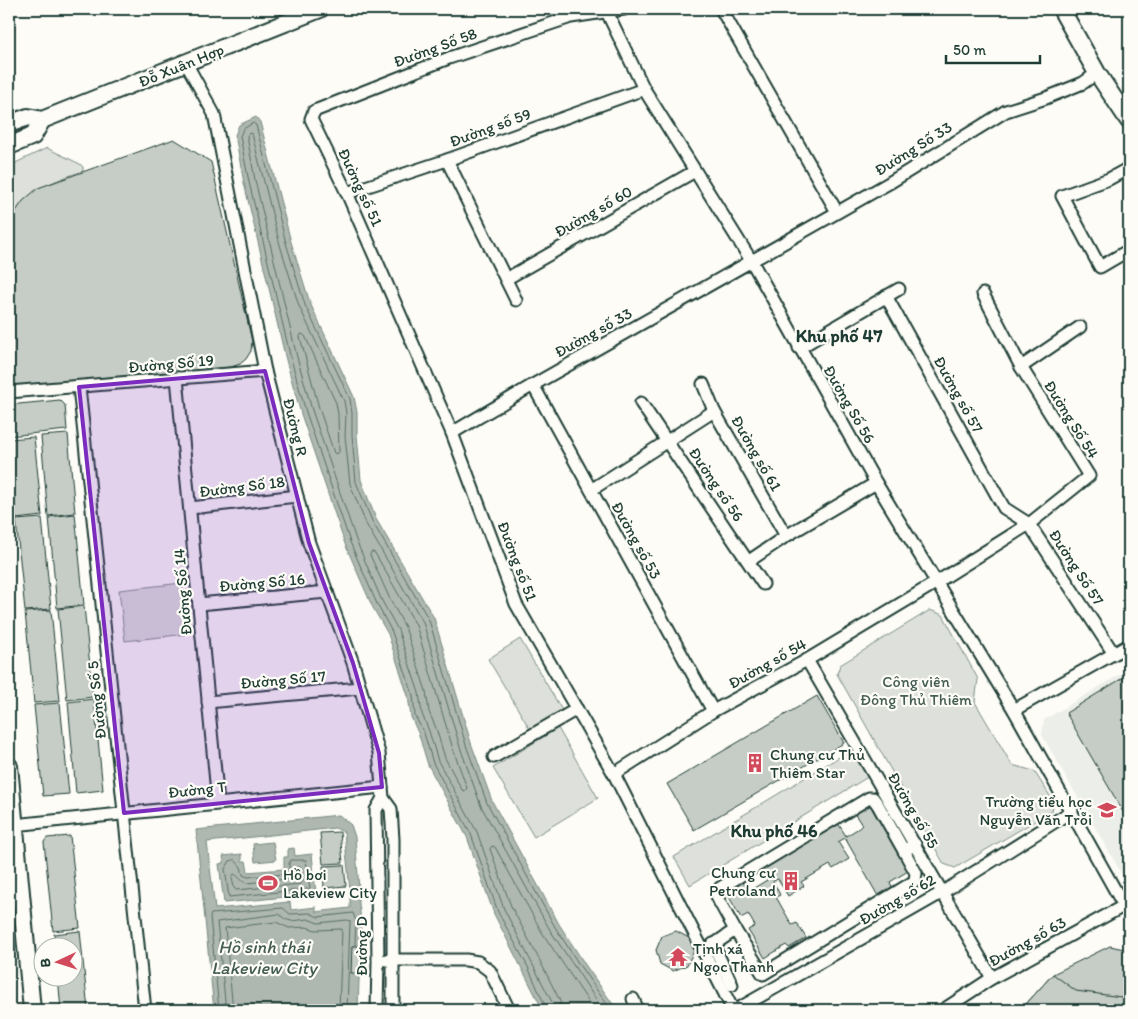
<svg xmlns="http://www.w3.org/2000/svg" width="1138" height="1019" viewBox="0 0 1138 1019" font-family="Itim,sans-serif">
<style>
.built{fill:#eceee9}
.green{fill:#dde0db;stroke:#7e8e88}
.water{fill:#aeb8b1;stroke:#75877f}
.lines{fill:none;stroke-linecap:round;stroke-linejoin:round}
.shore{stroke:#586e66;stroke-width:1}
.building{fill:#c6cdc7;stroke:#1f3d34}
.minor-casing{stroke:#1f3d34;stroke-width:15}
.secondary-casing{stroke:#1f3d34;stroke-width:20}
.minor{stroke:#fdfcf7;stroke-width:11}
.secondary{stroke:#fdfcf7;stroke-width:16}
.marked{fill:#7b2cbf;fill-opacity:0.2;stroke:#7b2cbf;stroke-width:4;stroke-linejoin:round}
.labels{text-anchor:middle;stroke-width:4.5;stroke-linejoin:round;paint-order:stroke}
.street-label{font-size:16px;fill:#1f3d34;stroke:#fdfcf7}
.park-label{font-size:16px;fill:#455e55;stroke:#fdfcf7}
.poi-label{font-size:16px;fill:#1f3d34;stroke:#fdfcf7;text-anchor:start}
.neighbourhood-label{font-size:18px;font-weight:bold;fill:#1f3d34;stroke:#fdfcf7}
.water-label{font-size:18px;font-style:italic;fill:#435c53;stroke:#fdfcf7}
</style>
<rect width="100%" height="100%" fill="#fdfcf7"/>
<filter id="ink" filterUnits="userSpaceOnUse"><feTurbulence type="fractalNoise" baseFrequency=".02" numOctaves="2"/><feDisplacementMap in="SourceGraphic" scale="10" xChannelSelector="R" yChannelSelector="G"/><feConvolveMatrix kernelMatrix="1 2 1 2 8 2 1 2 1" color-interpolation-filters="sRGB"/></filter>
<g filter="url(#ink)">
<polygon class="built" points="1129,669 1129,884 1128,885 1042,735 1044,720"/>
<g class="green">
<path d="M47,148L80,164L83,167V171C51,182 25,190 9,223V166Z"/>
<polygon points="182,583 187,634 125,641 119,590"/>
<polygon points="930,610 943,615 978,679 975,702 1012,765 1034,771 1054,802 1052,811 955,868 944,864 837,674 840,665"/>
<polygon points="520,639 563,712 531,731 488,659"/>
<polygon points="558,728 598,798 534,837 493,768"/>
<polygon points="854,748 871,775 690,885 674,857"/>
</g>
<g class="water">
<polygon points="256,117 260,122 291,242 310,303 354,397 357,412 357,435 361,480 376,519 434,618 471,743 492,801 559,924 586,966 617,1010 543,1010 494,914 467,837 428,765 419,735 411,717 408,696 388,634 372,606 345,544 301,414 286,360 244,183 235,135 239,125"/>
<polygon points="339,815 351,825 355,837 359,889 350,890 344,832 335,828 207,842 215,909 290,902 291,910 316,907 316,912 350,908 350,895 358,895 361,921 358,1010 214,1010 196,830"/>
<polygon points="273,842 276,860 255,862 253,844"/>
<polygon points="294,848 295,856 312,854 316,894 224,903 219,864 224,863 223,856 242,854 242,861 246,861 248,872 284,869 284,857 288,857 288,849"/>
</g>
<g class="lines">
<g class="shore">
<polygon points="302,334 305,336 336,403 338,414 339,452 337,454 334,453 319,408 300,337"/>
<polygon points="372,552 375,553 416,625 453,749 467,788 465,791 462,790 445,758 436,728 429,712 426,691 405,627 389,597 370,555"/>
<polygon points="235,860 241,867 243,875 248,877 285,874 289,870 289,863 291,860 306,860 310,888 308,889 229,897 225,869 230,861"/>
<path d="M300,867L302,869L303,881L301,884L236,890L234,888L232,877L234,874C238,875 241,882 247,883L288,879L293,875L296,868Z"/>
<polyline points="219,1010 210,916 211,914 283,908 290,914 310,913 318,917 353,913 356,921 355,945"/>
<polyline points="226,1010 217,922 279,914 285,919 291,921 308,919 318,923 347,920 350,921 347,1010"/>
<polyline points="233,1010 225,928 276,922 289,928 306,927 316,930 342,929 339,1010"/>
<polyline points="547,1010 528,967 498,912 471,834 433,763 424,733 415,716 413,695 392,632 377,604 350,542 306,412 291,359 249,182 240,136 243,129 253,123 256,125 286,243 305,305 350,399 352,413 352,435 356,482 372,521 429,620 466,745 487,803 555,927 582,969 611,1010"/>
<polyline points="554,1010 553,1004 504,909 477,832 438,761 429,731 422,714 419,693 398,630 382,601 356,540 312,410 297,357 255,180 247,136 249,133 252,134 280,245 299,306 344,401 346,413 345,436 350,484 366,524 423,622 460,747 481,806 550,930 603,1010"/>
<polyline points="561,1010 560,1001 540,961 511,906 490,849 492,846 495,847 543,934 594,1010"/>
</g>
</g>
<g class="building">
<polygon points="174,139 211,162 252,341 251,351 246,359 240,364 231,367 9,386 9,223 12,217 23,201 38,188"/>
<polygon points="60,400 65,405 67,430 9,436 9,405"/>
<polygon points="68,434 75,513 48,516 41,436"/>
<polygon points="34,437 42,516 16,519 9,439"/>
<polygon points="75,514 84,605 57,608 49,517"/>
<polygon points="42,518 51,609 25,611 16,520"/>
<polygon points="84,606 93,697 67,700 58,609"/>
<polygon points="51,610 60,701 34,703 25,612"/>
<polygon points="1129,674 1129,822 1066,713"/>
<polygon points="817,696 844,743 694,830 667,784"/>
<polygon points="94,699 103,790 76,793 68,702"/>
<polygon points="60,703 69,794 43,796 34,705"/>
<polygon points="869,803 908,871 890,882 892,887 878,896 845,838 838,842 849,859 833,869 830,865 801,882 804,886 788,896 778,879 773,881 780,895 776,897 792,925 797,923 806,938 789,948 786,945 765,958 748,930 755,926 748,914 741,918 724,888 740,878 749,891 767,880 759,866 836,820 846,836 859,828 862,825 854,813"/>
<polygon points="340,832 343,863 323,864 320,833"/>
<polygon points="70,836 80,928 53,931 44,842 47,838"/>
<polygon points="344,865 346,886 324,888 323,866"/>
<polygon points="80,931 88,1010 61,1010 58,976 72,976 72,946 55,946 54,934"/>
<polygon points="676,931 689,938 694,951 687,965 673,971 660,964 656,950 662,936"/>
<polygon points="352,946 363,946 363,973 351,973"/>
<polygon points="1110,946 1129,950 1129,1010 1035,1010 1026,1004 1053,974"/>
<polygon points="1053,974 1076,991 1129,998 1129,1010 1035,1010 1026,1004"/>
</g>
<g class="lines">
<g class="minor-casing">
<g id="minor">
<polyline points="603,9 607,12 644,89 752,262 876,483 1014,710 1124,906"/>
<polyline points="624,9 571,17 449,58 317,110 314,111 311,119 347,193 452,433 516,604 614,774 733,1010"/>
<polyline points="721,9 837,212"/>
<polyline points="186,63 214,114 265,371 309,543 353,663 379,753 383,798 391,809 393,839 393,1010"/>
<polyline points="447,160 516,300"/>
<polyline points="1129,168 1109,179 1062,196 1100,267 1129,250"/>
<polyline points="347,193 447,160 644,89"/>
<polyline points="506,279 695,171"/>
<polyline points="886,296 1004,508 1029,524 1114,654"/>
<polyline points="799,348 899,289"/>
<polyline points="1021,367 1080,327"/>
<polyline points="177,378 218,803"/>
<polyline points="703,384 714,411 786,536"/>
<polyline points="533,385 713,711"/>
<polyline points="79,387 145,1010"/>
<polyline points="9,392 265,371"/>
<polyline points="641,403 763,584"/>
<polyline points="452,433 533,385 889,183 1006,111 1046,98 1083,83 1097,73"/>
<polyline points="591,490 714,411"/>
<polyline points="190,508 297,496"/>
<polyline points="749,561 786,536 876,483"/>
<polyline points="199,604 327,592"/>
<polyline points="807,660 992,978"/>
<polyline points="208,702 360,688"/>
<polyline points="1014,710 1129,645"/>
<polyline points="494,757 577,709"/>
<polyline points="614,774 713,711 807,660 937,582 1029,524 1089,476 1021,367 983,294"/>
<polyline points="14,825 382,787"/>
<polyline points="735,930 763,974 915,881 916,873 904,851"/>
<polyline points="713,944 732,985"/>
<polyline points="703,952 735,930 719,901 716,893 720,888 869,798 873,798 878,805 904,851 915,844"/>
<polyline points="386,960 466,960 478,962 490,971 509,1010"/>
<polyline points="633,999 638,1010"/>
<polyline points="377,1010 378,961 376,810 383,798"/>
<polyline points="736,1010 943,892 1072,811"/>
<polyline points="943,1010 992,978 1129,903"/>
</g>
</g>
<g class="secondary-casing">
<g id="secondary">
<polyline points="1061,9 1097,73 1129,121"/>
<polyline points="9,124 28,117 42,120 320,9"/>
<polyline points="9,146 33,136 42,120"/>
<polyline points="9,766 32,1010"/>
</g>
</g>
<use href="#minor" class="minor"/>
<use href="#secondary" class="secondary"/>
</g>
</g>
<path class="marked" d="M265,371L309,543L353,663L379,753L382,787L124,813L79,387Z"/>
<defs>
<g id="building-bare" transform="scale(1.5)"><path d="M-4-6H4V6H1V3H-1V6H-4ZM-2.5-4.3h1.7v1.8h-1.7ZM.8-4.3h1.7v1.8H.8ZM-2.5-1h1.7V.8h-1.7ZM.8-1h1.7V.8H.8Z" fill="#d1495b" stroke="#fdfcf7" stroke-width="2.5" paint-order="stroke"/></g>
<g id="school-bare" transform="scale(1.5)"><path d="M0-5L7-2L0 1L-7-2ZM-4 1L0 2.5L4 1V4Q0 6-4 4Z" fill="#d1495b" stroke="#fdfcf7" stroke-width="2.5" paint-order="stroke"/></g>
<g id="stadium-bare" transform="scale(1.5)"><path d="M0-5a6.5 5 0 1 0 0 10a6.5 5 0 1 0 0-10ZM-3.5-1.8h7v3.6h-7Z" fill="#d1495b" stroke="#fdfcf7" stroke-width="2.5" paint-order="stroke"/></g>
<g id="temple-bare" transform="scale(1.5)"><path d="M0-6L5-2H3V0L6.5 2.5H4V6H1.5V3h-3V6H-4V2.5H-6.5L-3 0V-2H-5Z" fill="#d1495b" stroke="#fdfcf7" stroke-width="2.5" paint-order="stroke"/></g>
</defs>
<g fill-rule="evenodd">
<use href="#building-bare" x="755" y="763"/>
<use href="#school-bare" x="1107" y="810"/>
<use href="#building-bare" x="791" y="881"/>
<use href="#stadium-bare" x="268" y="883"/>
<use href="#temple-bare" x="678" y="957"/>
</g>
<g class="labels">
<g class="street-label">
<text transform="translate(435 47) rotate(-20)" y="6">Đường Số 58</text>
<text transform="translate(181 65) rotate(-22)" y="6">Đỗ Xuân Hợp</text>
<text transform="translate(490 127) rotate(-20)" y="6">Đường số 59</text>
<text transform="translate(913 148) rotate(-32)" y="6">Đường Số 33</text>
<text transform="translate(361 187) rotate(65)" y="6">Đường số 51</text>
<text transform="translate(593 211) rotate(-30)" y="6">Đường số 60</text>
<text transform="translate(593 332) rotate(-29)" y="6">Đường số 33</text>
<text transform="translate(171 363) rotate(-5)" y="6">Đường Số 19</text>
<text transform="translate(959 394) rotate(61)" y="6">Đường số 57</text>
<text transform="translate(850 404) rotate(60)" y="6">Đường Số 56</text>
<text transform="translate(1072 419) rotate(58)" y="6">Đường Số 54</text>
<text transform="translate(296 427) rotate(76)" y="6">Đường R</text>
<text transform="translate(757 453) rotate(60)" y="6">Đường số 61</text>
<text transform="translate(717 484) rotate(56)" y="6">Đường số 56</text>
<text transform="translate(242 486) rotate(-7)" y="6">Đường Số 18</text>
<text transform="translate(637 540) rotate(61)" y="6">Đường số 53</text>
<text transform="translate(518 561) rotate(69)" y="6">Đường số 51</text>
<text transform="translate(1077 567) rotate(57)" y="6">Đường Số 57</text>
<text transform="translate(262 582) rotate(-5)" y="6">Đường Số 16</text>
<text transform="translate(182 592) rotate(-95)" y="6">Đường Số 14</text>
<text transform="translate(767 663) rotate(-29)" y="6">Đường số 54</text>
<text transform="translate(283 679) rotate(-5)" y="6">Đường Số 17</text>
<text transform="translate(96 700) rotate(-96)" y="6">Đường Số 5</text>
<text transform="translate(197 789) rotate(-6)" y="6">Đường T</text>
<text transform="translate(914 810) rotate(60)" y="6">Đường số 55</text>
<text transform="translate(897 899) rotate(-30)" y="6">Đường số 62</text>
<text transform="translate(1027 941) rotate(-29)" y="6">Đường số 63</text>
<text transform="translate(361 946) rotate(-90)" y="6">Đường D</text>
</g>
<g class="park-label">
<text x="916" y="687">Công viên<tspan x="916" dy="18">Đông Thủ Thiêm</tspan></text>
</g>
<g class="poi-label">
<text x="770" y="760">Chung cư Thủ<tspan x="770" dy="18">Thiêm Star</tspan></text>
<text x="1092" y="807" text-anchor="end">Trường tiểu học<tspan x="1092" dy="18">Nguyễn Văn Trỗi</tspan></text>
<text x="776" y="878" text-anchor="end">Chung cư<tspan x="776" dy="18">Petroland</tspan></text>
<text x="283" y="880">Hồ bơi<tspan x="283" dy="18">Lakeview City</tspan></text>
<text x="693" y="954">Tịnh xá<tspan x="693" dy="18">Ngọc Thanh</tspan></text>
</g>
<g class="neighbourhood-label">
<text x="839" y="342">Khu phố 47</text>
<text x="774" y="837">Khu phố 46</text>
</g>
<g class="water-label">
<text x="264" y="953">Hồ sinh thái<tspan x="264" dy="21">Lakeview City</tspan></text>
</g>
</g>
<rect width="1138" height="1019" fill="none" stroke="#fdfcf7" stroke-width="30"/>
<rect x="15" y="15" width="1108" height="989" fill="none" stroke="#1f3d34" stroke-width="2" filter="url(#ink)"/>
<g transform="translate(58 962) rotate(266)"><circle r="24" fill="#fdfcf7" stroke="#a4b0a9"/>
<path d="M0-4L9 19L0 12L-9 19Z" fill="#d1495b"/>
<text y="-8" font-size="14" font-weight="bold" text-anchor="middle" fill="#1f3d34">B</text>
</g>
<path d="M946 55v8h94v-8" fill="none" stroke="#1f3d34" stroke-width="2.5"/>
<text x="953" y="55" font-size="15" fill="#1f3d34" stroke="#fdfcf7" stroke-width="4" paint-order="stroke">50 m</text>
</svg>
